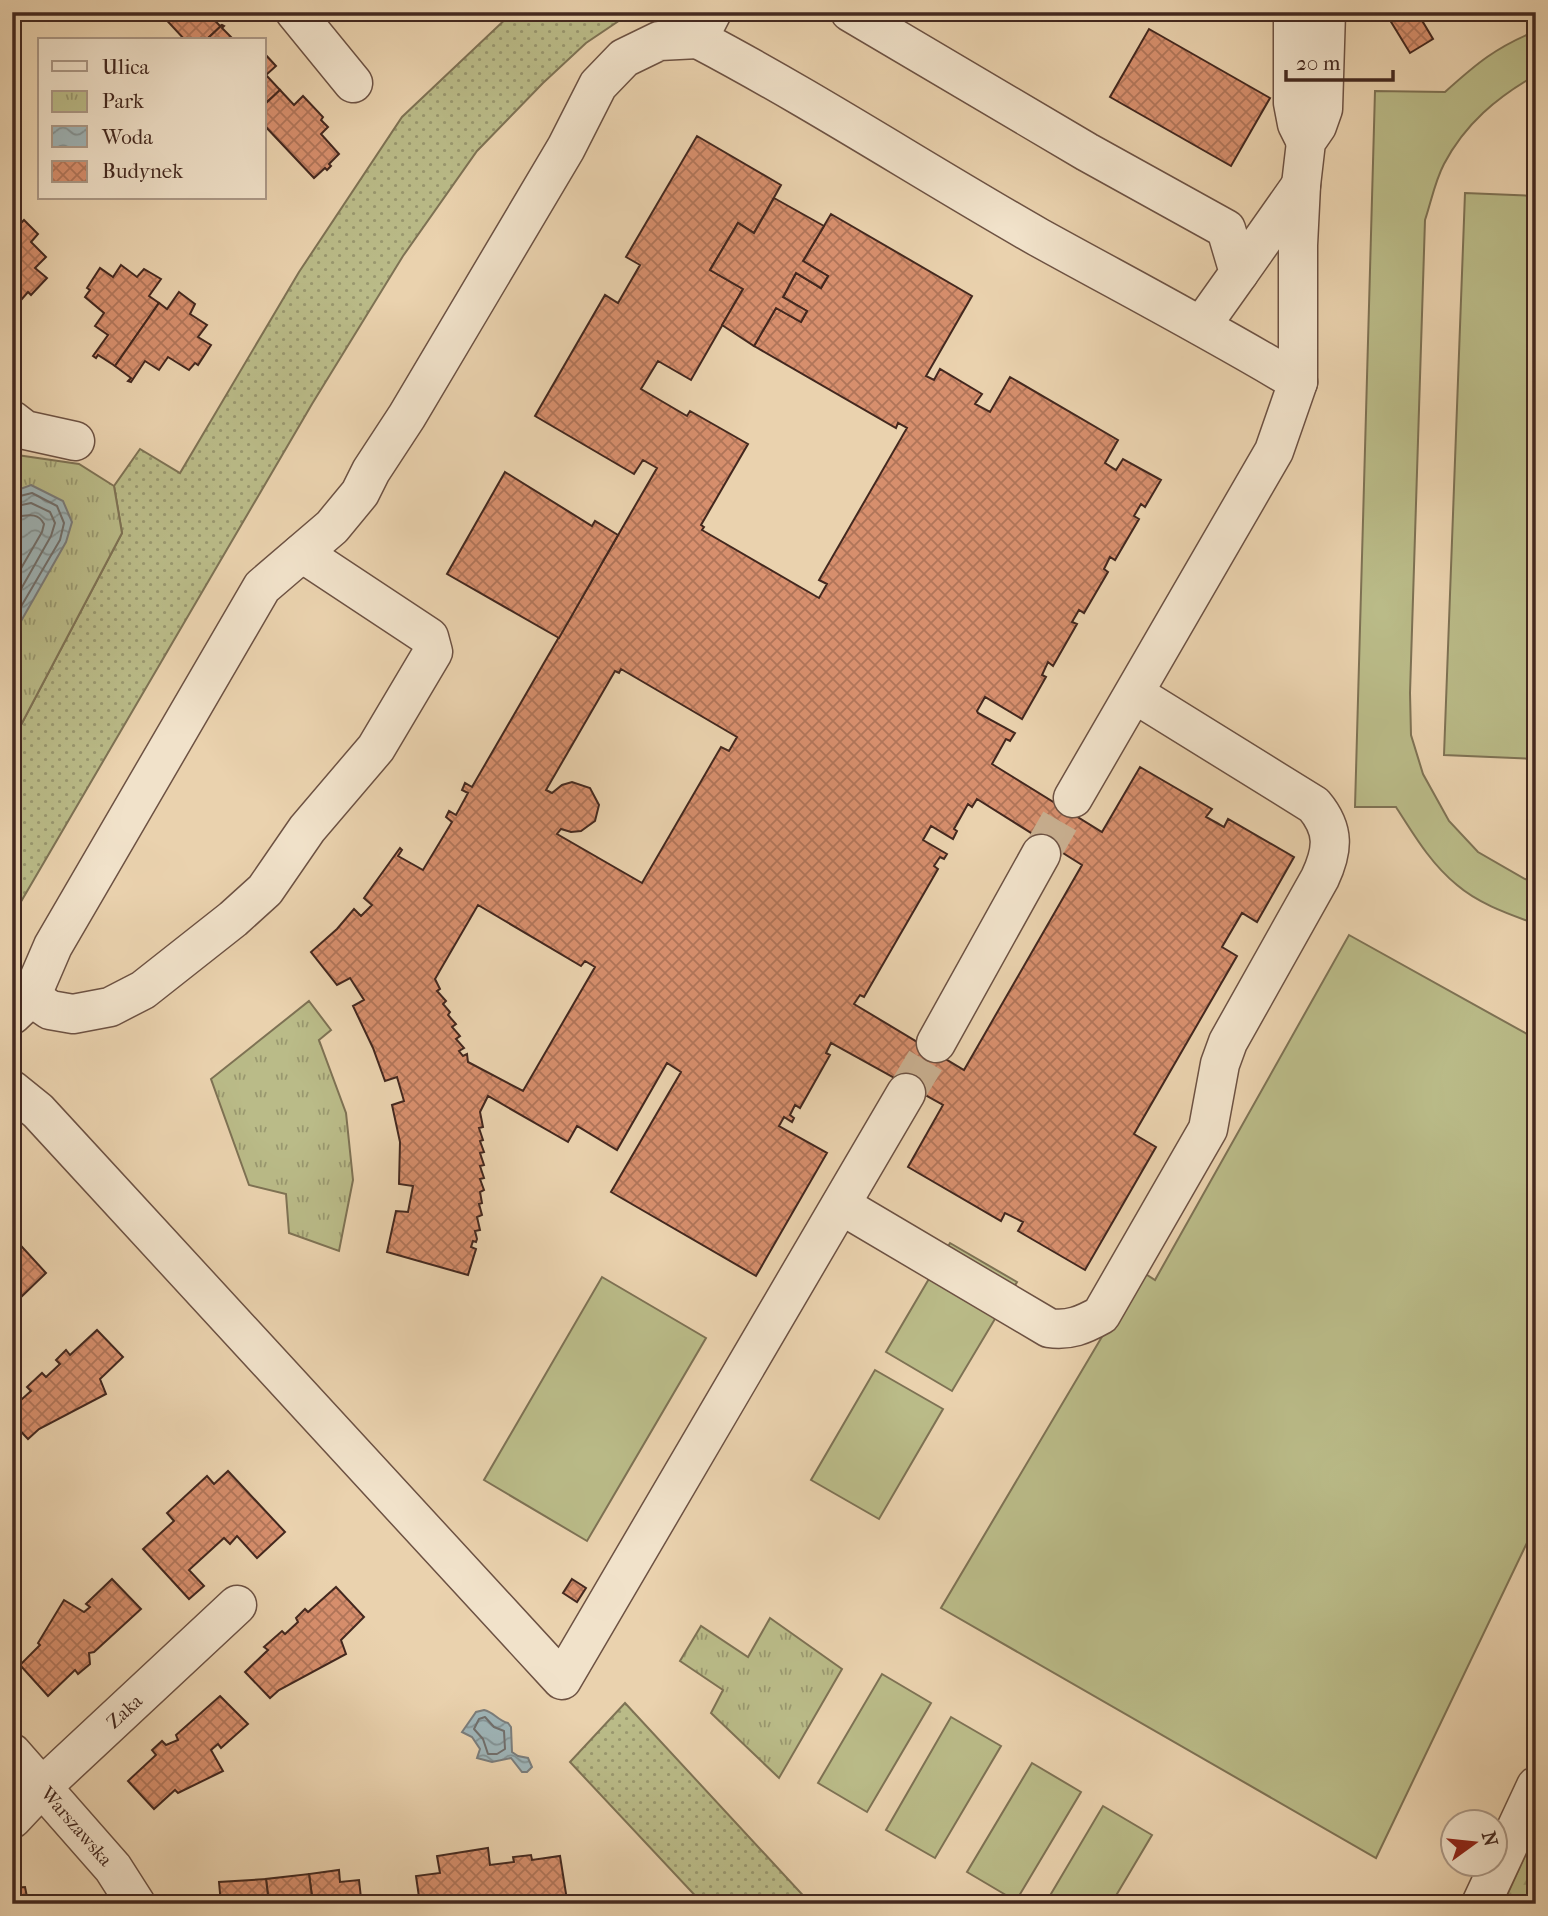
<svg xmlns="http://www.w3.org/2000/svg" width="1548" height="1916" viewBox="0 0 1548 1916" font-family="'IM FELL French Canon',serif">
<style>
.grass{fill:url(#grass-dots);stroke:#7e7254;stroke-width:2}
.forest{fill:url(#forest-firs);stroke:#7e7254;stroke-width:2}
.park{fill:url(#park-tufts);stroke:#7e7254;stroke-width:2}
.garden{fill:#babb88;stroke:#7e7254;stroke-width:2}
.water{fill:url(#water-waves);stroke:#7a7c7a;stroke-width:2}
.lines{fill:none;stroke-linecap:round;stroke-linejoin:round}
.shore{stroke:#706e6b;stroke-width:2}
.building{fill:url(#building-cross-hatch);stroke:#43281f;stroke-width:2;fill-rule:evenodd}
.minor-tunnel{stroke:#c9b091;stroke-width:38;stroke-dasharray:38 19;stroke-linecap:butt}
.minor-casing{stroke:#6d5243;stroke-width:41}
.minor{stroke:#f1e2ca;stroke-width:38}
.labels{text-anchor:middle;stroke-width:5;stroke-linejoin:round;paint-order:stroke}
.street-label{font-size:19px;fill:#43281f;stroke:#f1e2ca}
</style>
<defs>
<pattern id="grass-dots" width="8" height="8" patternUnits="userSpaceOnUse" patternTransform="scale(1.75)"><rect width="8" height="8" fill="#babb88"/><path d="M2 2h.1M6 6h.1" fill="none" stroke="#99986f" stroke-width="1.8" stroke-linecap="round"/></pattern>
<pattern id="forest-firs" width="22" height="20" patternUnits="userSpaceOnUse" patternTransform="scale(1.75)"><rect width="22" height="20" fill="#babb88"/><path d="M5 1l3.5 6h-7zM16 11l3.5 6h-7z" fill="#99986f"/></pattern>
<pattern id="park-tufts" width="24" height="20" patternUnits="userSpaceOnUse" patternTransform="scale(1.75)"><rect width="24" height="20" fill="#babb88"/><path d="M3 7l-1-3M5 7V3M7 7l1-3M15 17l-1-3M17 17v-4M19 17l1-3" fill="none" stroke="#99986f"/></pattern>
<pattern id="water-waves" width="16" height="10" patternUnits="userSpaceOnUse" patternTransform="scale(1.75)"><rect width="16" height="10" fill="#9eb4b7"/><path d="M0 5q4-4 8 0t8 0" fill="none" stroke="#829294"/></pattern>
<pattern id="building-cross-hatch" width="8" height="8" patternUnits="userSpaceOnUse" patternTransform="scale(1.75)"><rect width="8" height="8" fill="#d78f6d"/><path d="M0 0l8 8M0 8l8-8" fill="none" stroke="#b07559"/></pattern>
</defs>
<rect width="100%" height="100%" fill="#ead2ae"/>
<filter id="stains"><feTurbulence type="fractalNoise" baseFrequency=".00286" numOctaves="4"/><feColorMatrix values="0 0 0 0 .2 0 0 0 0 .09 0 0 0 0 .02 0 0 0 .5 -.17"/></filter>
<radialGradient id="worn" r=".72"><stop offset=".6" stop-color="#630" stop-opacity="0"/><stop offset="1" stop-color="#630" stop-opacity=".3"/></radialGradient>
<g class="grass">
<polygon points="513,12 632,12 586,43 543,83 477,151 403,256 312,404 12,917 12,742 122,533 114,486 140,449 180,473 299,272 402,117"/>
<polygon points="625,1703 811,1904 703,1904 570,1762"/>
</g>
<polygon class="forest" points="1536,1832 1536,1904 1503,1904"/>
<g class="park">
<polygon points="17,455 79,464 114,486 122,533 12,742 12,459"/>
<polygon points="309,1001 331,1030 319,1040 346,1113 353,1180 339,1251 289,1233 286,1194 249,1185 211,1079"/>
<polygon points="770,1618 842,1669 779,1778 711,1713 723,1690 680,1661 701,1626 748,1657"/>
</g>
<g class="garden">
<path d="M1536,31V75C1497,97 1465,124 1444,164C1435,181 1431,202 1425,220L1410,693L1411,735L1423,774L1449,821L1478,852L1525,879L1536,882V924C1509,914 1479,904 1457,885C1431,864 1414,835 1396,807H1355L1375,91L1445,92C1476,64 1496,47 1536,31Z"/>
<polygon points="1465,193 1536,196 1536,759 1444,755"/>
<polygon points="1349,935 1536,1039 1536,1524 1376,1858 941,1608 1141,1271 1155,1280"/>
<polygon points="950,1243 1017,1282 952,1391 886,1352"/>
<polygon points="602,1277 706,1338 587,1541 484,1480"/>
<polygon points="875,1370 943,1409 879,1519 811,1480"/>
<polygon points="882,1674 931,1703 867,1812 818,1783"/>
<polygon points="951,1717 1001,1746 935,1858 886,1830"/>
<polygon points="1032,1763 1081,1792 1016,1901 967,1872"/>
<polygon points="1103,1806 1152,1835 1111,1904 1045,1904"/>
</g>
<g class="water">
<polygon points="31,485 63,501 72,522 66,542 12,637 12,492"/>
<path d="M484,1710C494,1712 497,1720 508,1723L511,1727L512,1752L518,1756L528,1758L532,1767L527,1772H522L511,1758L492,1762L477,1758L480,1749L472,1737L462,1732L476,1712Z"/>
</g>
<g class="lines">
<g class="shore">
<polyline points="12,498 32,493 57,506 64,523 60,540 12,622"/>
<polyline points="12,507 31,503 50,512 55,523 51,536 12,605"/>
<path d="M12,517C24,517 37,510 44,524L42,532L12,584"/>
<polygon points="485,1717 494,1727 504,1731 505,1749 497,1754 488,1754 483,1739 474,1729 479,1719"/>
</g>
</g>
<g class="building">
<polygon points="159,12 207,12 220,26 222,25 206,40 185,40"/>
<polygon points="1385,12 1417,12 1433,39 1410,53"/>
<polygon points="222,25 224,26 222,28 234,40 206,40"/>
<polygon points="1149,29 1270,98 1231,166 1110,97"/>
<polygon points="264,53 276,66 266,75 280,90 264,105"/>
<polygon points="280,90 294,105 303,96 323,117 321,120 328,127 321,134 339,154 329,164 331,166 327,170 325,168 314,178 264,125 264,105"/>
<path d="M697,136L781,185L754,233L738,223L710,270L743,289L691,380L658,361L641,389L687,416L690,411L748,444L701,525L704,527L702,530L819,598L827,584L819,580L907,428L898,423L896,428L754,346L776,308L801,322L807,311L783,297L796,273L821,288L828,276L803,261L831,214L972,296L926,376L934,380L940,369L982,394L975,404L990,412L1010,377L1118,440L1105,463L1116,470L1123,459L1161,480L1145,507L1141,504L1134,516L1139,519L1115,560L1110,557L1104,569L1108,572L1084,613L1079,610L1072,622L1077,624L1053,666L1048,662L1042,675L1046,677L1022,719L985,697L977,711L978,713L1015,733L1010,741L1006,739L992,764L1102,832L1140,767L1212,809L1206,817L1217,823L1224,827L1228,819L1294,857L1257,922L1242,913L1222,947L1237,956L1134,1134L1156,1147L1085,1270L1018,1231L1023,1222L1005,1213L1001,1221L908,1167L943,1105L831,1043L826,1053L830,1055L800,1108L795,1105L790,1115L794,1118L792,1122L784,1117L779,1126L827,1153L756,1276L611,1192L681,1072L667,1063L617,1150L577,1126L568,1142L488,1096L480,1112L483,1127L479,1128L483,1140L480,1141L484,1152L480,1153L484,1165L480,1166L484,1178L480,1179L484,1190L480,1192L482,1203L479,1204L482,1215L477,1217L480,1230L475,1231L477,1239L476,1242L473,1241L471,1247L476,1249L468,1275L387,1252L396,1211L408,1212L413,1186L399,1184L400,1142L392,1105L404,1101L397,1077L385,1081L373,1048L353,1006L364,1000L350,978L337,985L311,952L337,929L354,909L361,916L372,905L364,898L400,848L402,850L398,856L423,870L452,822L446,817L449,811L456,815L468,793L462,790L465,783L472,787L657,468L643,460L634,474L535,416L605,295L618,303L640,265L626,257ZM621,669L737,737L729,751L721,747L642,883L557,834L561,829L571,832L581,831L595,821L599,805L590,788L572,782L562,785L552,793L546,790L615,671L619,673ZM977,799L1082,865L964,1070L854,1004L860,995L864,997L938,869L934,866L940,857L944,859L947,854L923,840L931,826L953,839L957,831L954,829L968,804L972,807ZM478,905L581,966L585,961L595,967L523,1091L468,1062L467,1054L463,1056L459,1051L464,1048L456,1039L460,1036L452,1027L456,1024L448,1015L450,1012L443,1004L446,1001L437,991L440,989L435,979Z"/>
<polygon points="774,198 824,226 803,261 828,276 821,288 796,273 783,297 807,311 801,322 776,308 754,346 722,325 743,289 710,270 738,223 754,233"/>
<polygon points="24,220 38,234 31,242 46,257 35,268 47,278 31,295 28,292 21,300 12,292 12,232"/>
<polygon points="121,265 137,277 144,269 161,279 149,296 159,303 115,366 98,355 96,358 93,356 108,335 95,326 104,313 85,297 90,290 87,288 100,268 113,277"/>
<polygon points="179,292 195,304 190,314 207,325 198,337 211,345 198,365 195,363 189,370 168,357 159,370 145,361 131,382 128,381 131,378 115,366 159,303 167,309"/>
<polygon points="505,472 592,526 595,521 618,535 559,638 447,574"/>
<polygon points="12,1236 46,1273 19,1299 12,1292"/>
<polygon points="97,1330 123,1357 100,1379 106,1394 39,1429 28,1439 12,1422 12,1408 31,1391 27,1387 42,1373 46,1377 60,1364 56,1360 66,1350 70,1355"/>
<polygon points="228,1471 285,1532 257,1558 237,1536 230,1544 224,1538 189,1570 204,1586 189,1599 143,1549 174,1521 167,1513 207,1476 214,1484"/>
<polygon points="112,1579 141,1609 94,1652 89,1653 90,1664 78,1674 75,1670 48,1696 20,1665 40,1645 38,1643 64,1600 84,1612 90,1607 86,1604"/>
<polygon points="572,1579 586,1588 577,1602 563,1593"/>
<polygon points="336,1587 364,1617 341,1640 346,1654 279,1690 270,1698 245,1672 268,1650 264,1647 282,1631 285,1634 298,1622 296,1618 305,1609 308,1612"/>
<polygon points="220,1696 248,1724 221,1748 218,1744 211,1750 223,1771 178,1793 175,1790 154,1809 128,1781 156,1755 152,1750 162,1741 166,1745 178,1740 176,1735"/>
<polygon points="488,1848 490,1865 514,1862 513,1857 531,1855 532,1860 560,1856 567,1900 546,1904 420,1904 416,1876 440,1873 437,1856"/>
<polygon points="339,1870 340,1882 359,1880 361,1898 358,1898 358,1904 313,1904 309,1874"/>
<polygon points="309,1874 313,1904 269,1904 266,1879"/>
<polygon points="266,1879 269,1904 221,1904 219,1882"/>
<polygon points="25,1887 27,1897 38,1896 39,1904 12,1904 12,1888"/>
</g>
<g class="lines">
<g class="minor-tunnel">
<polyline points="1041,854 1073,798"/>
<polyline points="906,1093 936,1043"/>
</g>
<g class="minor-casing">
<g id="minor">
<polyline points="295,12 353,83"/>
<path d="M712,12L698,39C814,100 924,172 1038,237C1125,285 1213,331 1298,382"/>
<polyline points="850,12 1087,152 1226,229 1239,273 1202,325"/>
<polyline points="1293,12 1293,103 1297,124 1306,142"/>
<polyline points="1239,273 1301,185"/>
<polyline points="12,420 25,430 75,441"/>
<polyline points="1073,798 1274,451 1298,382 1298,245 1301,185 1306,142 1317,126 1323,109 1326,12"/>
<polyline points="31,997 50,1010 73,1014 110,1007 143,990 233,919 265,890 307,829 376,748 433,652 429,637 302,553"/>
<polyline points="12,1015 31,997 53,946 262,587 332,527 360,493 371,471 407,416 566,148 598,85 624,58 659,41 698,39"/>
<polyline points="936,1043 1041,854"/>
<polyline points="12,1090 38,1111 562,1680 906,1093"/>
<path d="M841,1205L1049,1328C1069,1331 1083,1325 1101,1315L1208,1129L1220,1064L1228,1042L1320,878C1333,850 1335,830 1314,805L1135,694"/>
<polyline points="12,1753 113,1868 136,1904"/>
<polyline points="12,1819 43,1786 237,1605"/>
<polyline points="1481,1904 1536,1786"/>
</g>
</g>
<use href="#minor" class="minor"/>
</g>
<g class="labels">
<g class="street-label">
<text transform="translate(124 1711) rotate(-43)" y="7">Zaka</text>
<text transform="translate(77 1826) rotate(49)" y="7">Warszawska</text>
</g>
</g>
<rect width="1548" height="1916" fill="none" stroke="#ead2ae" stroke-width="42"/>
<rect x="14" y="14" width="1520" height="1888" fill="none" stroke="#43281f" stroke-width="3.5"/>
<rect x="21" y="21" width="1506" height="1874" fill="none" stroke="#43281f" stroke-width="2"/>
<rect x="38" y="38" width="228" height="161" fill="#f1e2ca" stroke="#ab9886" stroke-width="2"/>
<rect x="52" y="61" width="35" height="10" fill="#f1e2ca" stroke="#ab9886" stroke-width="2"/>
<text x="102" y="74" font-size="21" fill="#43281f">Ulica</text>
<rect x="52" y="91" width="35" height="21" fill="url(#park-tufts)" stroke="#ab9886" stroke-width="2"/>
<text x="102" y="108" font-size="21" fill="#43281f">Park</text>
<rect x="52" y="126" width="35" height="21" fill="url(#water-waves)" stroke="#ab9886" stroke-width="2"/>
<text x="102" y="144" font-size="21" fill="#43281f">Woda</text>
<rect x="52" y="161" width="35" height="21" fill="url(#building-cross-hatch)" stroke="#ab9886" stroke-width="2"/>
<text x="102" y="178" font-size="21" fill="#43281f">Budynek</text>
<g transform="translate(1474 1843) rotate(75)"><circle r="33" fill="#f1e2ca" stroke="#ab9886" stroke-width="2"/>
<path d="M0-5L12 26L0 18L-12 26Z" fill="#8f2418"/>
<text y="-10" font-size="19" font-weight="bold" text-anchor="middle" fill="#43281f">N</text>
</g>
<path d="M1286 70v10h107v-10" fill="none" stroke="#43281f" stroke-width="3.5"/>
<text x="1296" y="70" font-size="21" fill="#43281f" stroke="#f1e2ca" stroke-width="5" paint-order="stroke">20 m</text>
<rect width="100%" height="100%" filter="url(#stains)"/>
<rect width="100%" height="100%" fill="url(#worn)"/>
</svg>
